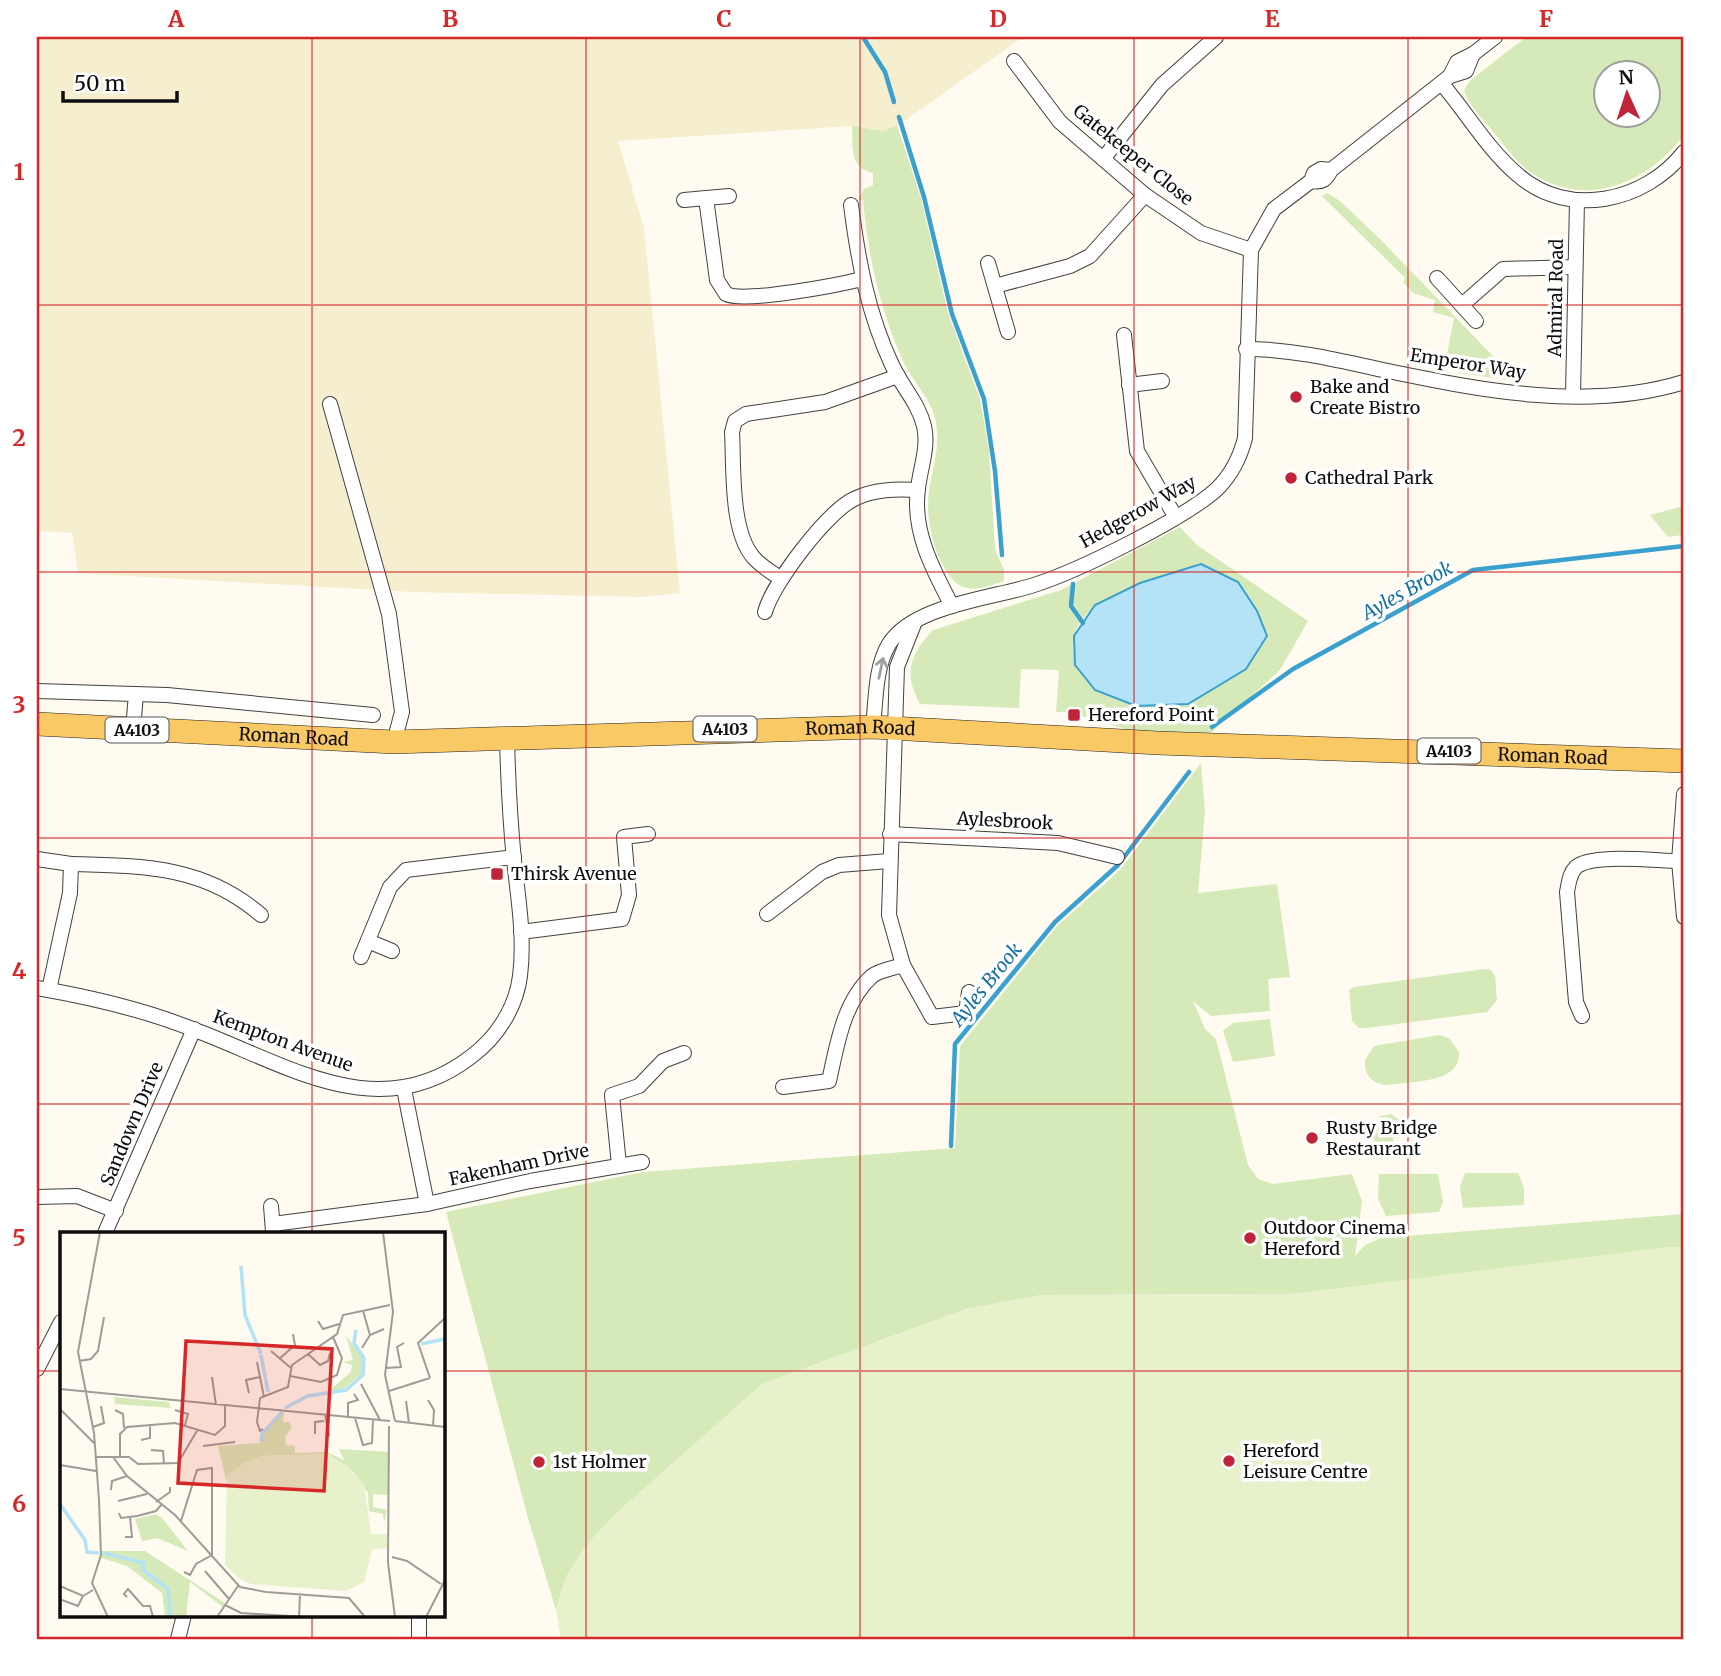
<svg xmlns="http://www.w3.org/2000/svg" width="1721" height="1676" viewBox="0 0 1721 1676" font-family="Merriweather,serif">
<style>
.farmland{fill:#f5efcf}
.green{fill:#d6eab9;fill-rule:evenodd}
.pitch{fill:#e7f1cb}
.water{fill:#b4e3f7;stroke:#3aa0cf;stroke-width:2}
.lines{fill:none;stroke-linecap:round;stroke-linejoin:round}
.stream{stroke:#3aa0cf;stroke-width:4.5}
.minor-casing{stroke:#414141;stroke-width:16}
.primary-casing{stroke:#1f1f1f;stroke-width:24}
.minor{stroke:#fff;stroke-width:14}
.primary{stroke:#f9c965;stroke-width:23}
.oneway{stroke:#9f9f9f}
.grid{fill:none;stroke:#d62828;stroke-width:2;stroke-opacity:0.55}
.poi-dot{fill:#c02439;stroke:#fff;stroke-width:2.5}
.labels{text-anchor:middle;stroke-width:7;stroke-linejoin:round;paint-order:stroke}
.shield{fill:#fff;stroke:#565656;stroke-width:2}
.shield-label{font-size:16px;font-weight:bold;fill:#0e0e0e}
.street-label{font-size:18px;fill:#0e0e0e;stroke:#fff}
.poi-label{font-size:18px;fill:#0e0e0e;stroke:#fff;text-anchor:start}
.water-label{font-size:19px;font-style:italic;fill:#1670a2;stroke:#fff}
.inset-river{fill:none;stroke:#b4e3f7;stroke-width:3.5}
.inset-road{fill:none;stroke:#9f9c96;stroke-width:2}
.view{fill:#d62828;fill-opacity:0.15;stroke:#d62828;stroke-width:3.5}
.inset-edge{fill:none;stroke:#0e0e0e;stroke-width:3.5}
.neatline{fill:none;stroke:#d62828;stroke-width:2.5}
.grid-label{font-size:23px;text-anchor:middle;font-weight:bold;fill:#d62828}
</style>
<rect width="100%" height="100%" fill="#fffbf0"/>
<polygon class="farmland" points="37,37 1023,37 900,124 884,131 852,126 618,141 644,228 680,593 643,597 411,592 78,573 72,533 37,531"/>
<g class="green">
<path d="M1526,37H1684V133L1681,139C1647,182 1590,207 1538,177C1520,167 1508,150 1495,134C1486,122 1468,106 1464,90L1471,80ZM1606,74H1648V116H1606Z"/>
<path d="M897,125L921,198L948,313L980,399L989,451L995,549L1004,570V581C989,586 967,595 954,581C934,559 925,519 929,490C933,466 940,448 936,422C931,398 913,382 903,361C880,309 868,257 863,200H858L864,189L873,185V173C849,168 853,147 852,126L884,131Z"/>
<polygon points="1327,193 1340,201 1380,239 1517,381 1458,373 1460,357 1447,354 1454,318 1433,312 1435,300 1413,293 1403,282 1405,278 1322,196"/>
<polygon points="1684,506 1683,535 1668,537 1650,515"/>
<path d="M1180,527L1197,545L1308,621L1280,670L1213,731L1208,734L1132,731L1081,716V712H1056L1059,670L1021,669L1019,708L920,704C903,673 910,654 933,630L1061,590ZM1201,564L1075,665C1075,657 1072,646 1074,638C1081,595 1165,575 1201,564Z"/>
<polygon points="1201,763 1205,811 1198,893 1277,884 1290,977 1268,979 1270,1011 1211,1016 1193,1001 1205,1029 1216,1039 1248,1165 1258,1179 1273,1184 1352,1174 1362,1201 1355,1256 1365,1245 1381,1238 1684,1214 1684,1247 1292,1294 1042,1295 966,1309 763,1384 567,1575 556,1610 528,1518 446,1212 643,1172 955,1148 960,1046 1057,926 1120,870"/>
<polygon points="1485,969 1491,970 1495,976 1497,1000 1487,1012 1367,1028 1359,1028 1352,1021 1349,990 1354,987"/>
<polygon points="1270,1019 1275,1056 1233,1062 1223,1031 1233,1023"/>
<path d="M1439,1035L1449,1038L1459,1052C1462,1084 1410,1081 1387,1085C1372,1084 1364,1075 1365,1060L1374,1046Z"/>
<path d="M1391,1114L1401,1121L1403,1137L1393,1138V1158C1373,1155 1368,1130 1380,1116Z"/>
<polygon points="1465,1173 1518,1173 1524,1188 1524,1205 1463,1208 1460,1187"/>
<polygon points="1379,1174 1438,1174 1443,1202 1439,1212 1386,1216 1378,1199"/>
</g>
<polygon class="pitch" points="1667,1247 1684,1247 1684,1639 561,1639 556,1610 567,1575 586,1545 616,1513 763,1383 966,1309 1042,1295 1292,1294"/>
<polygon class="water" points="1201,564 1238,582 1257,611 1267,636 1246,669 1188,704 1136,706 1095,690 1075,665 1074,636 1095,605 1140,583"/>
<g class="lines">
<g class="stream">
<polyline points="863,37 885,72 894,102"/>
<polyline points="899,117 924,197 952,314 984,399 995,471 1002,555"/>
<polyline points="1073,584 1071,606 1083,623"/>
<polyline points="1212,727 1293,669 1473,570 1684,546"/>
<polyline points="951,1146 955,1044 1055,922 1118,865 1189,772"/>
</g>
<g class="minor-casing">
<g id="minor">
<polyline points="1014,61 1060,122 1145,195 1201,233 1251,250"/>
<polyline points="1450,76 1457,62 1473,54 1495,37"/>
<path d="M1442,84C1467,113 1488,150 1518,175C1568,219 1645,202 1684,152"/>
<polyline points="1103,159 1162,85 1216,37"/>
<path d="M1311,181C1322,183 1326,180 1331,170L1450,76L1466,71L1473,54"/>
<path d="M706,198L717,280L726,294C745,303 838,285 862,279"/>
<polyline points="684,200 729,196"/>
<path d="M851,205C858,260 868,314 892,365C902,387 918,402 924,426C929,448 920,468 918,489C912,531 933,570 952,606"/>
<polyline points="988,263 1008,332"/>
<polyline points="1437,278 1476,321"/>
<polyline points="995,286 1070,266 1090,256 1145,195"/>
<polyline points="1462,305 1503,269 1575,267"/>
<polyline points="1124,335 1137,451 1175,516"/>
<path d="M1246,349C1293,349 1338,360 1383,370C1480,390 1588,412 1684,382"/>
<polyline points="1129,385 1162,381"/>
<polyline points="1573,396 1577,200"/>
<polyline points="330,404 389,614 402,712 394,742"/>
<path d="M780,578C771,572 761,566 754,558C730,532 734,466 732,432L735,421L746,414L825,402L898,376"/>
<path d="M765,612C773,583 827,512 854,499C874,489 896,489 917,490"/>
<polyline points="914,624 897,667 889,915 903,965 932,1017 966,1013 969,992"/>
<polyline points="37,691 167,695 373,715"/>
<path d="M873,727C876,700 875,667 889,644C913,605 994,598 1034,585C1078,571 1184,519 1217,489C1232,474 1240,458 1245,438L1251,250L1274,209L1311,181L1314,173L1321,169L1331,170"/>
<polyline points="133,730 136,694"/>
<polyline points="1684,794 1679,861 1684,917"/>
<polyline points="890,834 1058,843 1117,857"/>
<polyline points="37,859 71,864 70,893 49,990"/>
<path d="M71,864C142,866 203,865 261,915"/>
<polyline points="767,914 822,872 839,865 889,861"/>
<polyline points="521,932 622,919 629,895 624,837 648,834"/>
<polyline points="368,941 392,951"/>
<polyline points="361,957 390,887 406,870 514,857"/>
<path d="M37,988C90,997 145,1010 195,1030C288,1065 380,1128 472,1056C497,1037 516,1008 520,976C525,937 518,898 514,860C510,820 508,779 507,738"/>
<path d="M1582,1016L1576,1002L1567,892C1569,883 1569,874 1576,867C1592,853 1657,861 1679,861"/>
<path d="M783,1087L829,1081C837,1046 843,1002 872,976C880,970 894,968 903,965"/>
<polyline points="404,1089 427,1204"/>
<polyline points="619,1165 612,1095 639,1086 663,1061 684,1053"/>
<polyline points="37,1197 77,1196 116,1211"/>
<polyline points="271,1206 273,1232"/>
<polyline points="273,1224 427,1204 530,1181 642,1162"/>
<polyline points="105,1233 194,1029"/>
<polyline points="37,1369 61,1322"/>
<polyline points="419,1615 419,1639"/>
<polyline points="178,1639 184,1615"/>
</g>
</g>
<g class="primary-casing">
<g id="primary">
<path id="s1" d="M37,724L394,742L873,727L1158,743L1684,761"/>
</g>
</g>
<use href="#minor" class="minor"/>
<use href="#primary" class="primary"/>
</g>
<defs><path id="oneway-shaft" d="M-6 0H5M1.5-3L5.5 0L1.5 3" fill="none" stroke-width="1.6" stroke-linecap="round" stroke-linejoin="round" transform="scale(1.75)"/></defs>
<use class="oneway" href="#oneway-shaft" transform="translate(881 668) rotate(-78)"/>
<path class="grid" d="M312,37V1233M586,37V1639M860,37V1639M1134,37V1639M1408,37V1639M37,305H1684M37,572H1684M37,838H1684M37,1104H1684M37,1371H61M443,1371H1684M312,1615V1639"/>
<g class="poi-dot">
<circle cx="1296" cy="397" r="7"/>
<circle cx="1291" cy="478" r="7"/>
<rect x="1067" y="708" width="14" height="14" rx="3.5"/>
<rect x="490" y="867" width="14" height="14" rx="3.5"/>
<circle cx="1312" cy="1138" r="7"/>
<circle cx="1250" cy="1238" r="7"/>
<circle cx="1229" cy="1461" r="7"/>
<circle cx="539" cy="1462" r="7"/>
</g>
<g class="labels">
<g class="shield">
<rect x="693.5" y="716.5" width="63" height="25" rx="5"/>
<rect x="105.5" y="717.5" width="63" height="25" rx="5"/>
<rect x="1417.5" y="738.5" width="63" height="25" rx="5"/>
</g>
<g class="shield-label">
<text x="725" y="735">A4103</text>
<text x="137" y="736">A4103</text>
<text x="1449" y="757">A4103</text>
</g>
<g class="street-label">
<text transform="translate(1133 155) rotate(39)" y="6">Gatekeeper Close</text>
<text transform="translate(1556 298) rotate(-89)" y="6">Admiral Road</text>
<text transform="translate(1468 364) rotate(9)" y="6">Emperor Way</text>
<text transform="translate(1138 512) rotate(-29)" y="6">Hedgerow Way</text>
<text dy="6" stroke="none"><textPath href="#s1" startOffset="824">Roman Road</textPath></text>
<text dy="6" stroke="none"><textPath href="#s1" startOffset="257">Roman Road</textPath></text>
<text dy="6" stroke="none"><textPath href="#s1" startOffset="1517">Roman Road</textPath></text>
<text transform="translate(1005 821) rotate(3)" y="6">Aylesbrook</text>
<text transform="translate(283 1041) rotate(20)" y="6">Kempton Avenue</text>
<text transform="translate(132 1124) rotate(-67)" y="6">Sandown Drive</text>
<text transform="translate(519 1165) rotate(-12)" y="6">Fakenham Drive</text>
</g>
<g class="poi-label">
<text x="1310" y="393">Bake and<tspan x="1310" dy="21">Create Bistro</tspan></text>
<text x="1305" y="484">Cathedral Park</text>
<text x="1088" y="721">Hereford Point</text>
<text x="511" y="880">Thirsk Avenue</text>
<text x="1326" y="1134">Rusty Bridge<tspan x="1326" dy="21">Restaurant</tspan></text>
<text x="1264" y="1234">Outdoor Cinema<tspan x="1264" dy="21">Hereford</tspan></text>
<text x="1243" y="1457">Hereford<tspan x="1243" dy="21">Leisure Centre</tspan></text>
<text x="553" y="1468">1st Holmer</text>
</g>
<g class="water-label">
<text transform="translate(1407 590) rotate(-29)" y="7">Ayles Brook</text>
<text transform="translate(986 984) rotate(-51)" y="7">Ayles Brook</text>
</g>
</g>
<g transform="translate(60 1232)">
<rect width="385" height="385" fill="#fffbf0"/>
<path d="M286,104L303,125V141L281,159L265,162L291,140L292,133L283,130L293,128ZM54,165L109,170L111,176L55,172ZM224,179L223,190H230L231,197L225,205L226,213L235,214V221L267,220L284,228L279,217L330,220L328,263L313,262V275L327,278L324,291L323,282L309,279L308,261L294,240L267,222L202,224L166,248L158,214L201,211L202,202ZM96,282L102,286L128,319L97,306L82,309L75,287ZM42,319H85L165,371L163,375L130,350L126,385H105L102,361L67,334L42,326Z" fill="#d6eab9"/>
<path d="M267,222L289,235L304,252L311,302H327V316L312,317L304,350L286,359L191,352L180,347L165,333L167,245L184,230L202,224Z" fill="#e7f1cb"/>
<path class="inset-river" d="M181,34L185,83L201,122M361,112L385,107M201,123L208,160M225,176L248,164L286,158L303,143L304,126L294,111L296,98M201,210L202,202L222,180M0,272L25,308L27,320L39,321M44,321L84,331L83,338L108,357L110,385"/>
<path class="inset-road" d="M40,0L18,120L34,201L39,268L41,323L32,351L48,385M323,0L333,80L325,143L335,189M303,79L310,103M258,89L263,97L279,92M302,116L310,103L324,97M211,119L231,136M248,122L260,133L268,129L270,121M219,127L235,113L233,102M19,129L31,127L38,119L44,85M197,130L204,165M326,136L341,135L337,115L344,111M230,144L261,150L277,143L282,126L273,105M152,145L156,173M370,146L358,111L385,86M301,152L320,188M0,157L330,189M329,159L370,146M189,161L186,148L200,145M200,166L228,155L232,133L277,102L283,83L330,73M200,166L197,190L200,199L203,197M368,168L374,178L373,194M346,169L349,191M0,177L34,211M55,178L63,182L64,196M115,178L128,182L125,193M265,182L269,204M288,184V171L298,168L294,162M295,186L303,213L312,211L313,187M335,189L385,195M329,194L328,331L335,385M33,195L44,191L41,174M255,202V190L264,189M81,208L90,206V192M143,214L175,210M91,218L103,219L104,232M35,225H53L67,244L115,283L180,355L206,360M53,225H69L78,232L118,231L138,197M60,225V202L67,195L115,191L155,203L165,194V174M0,233L36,239M51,258L52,249L67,244M58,269L87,262M96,270L110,260V255M59,281L61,286L77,284L96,279L101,273M121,289L137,238L152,236V323L136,332L130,343L124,340M65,305H72L70,285M332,325L347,329L381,352M145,339L169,367M0,354L23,364L33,358M206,360L289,366L305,385M67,365L64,362L68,357L83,374H90L93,385M2,368L18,374L23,364M165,373L181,381L245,385M157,385L178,354M239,385L240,362M250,385H273M366,385L385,348"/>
<path class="view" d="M126,109L272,117L264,259L118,251Z"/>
<rect width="385" height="385" class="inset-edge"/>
</g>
<rect width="1721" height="1676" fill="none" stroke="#ffffff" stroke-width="77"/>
<g transform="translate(1627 94) rotate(357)"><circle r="33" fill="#ffffff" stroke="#9f9f9f" stroke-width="2"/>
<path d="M0-5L12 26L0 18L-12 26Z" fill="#c02439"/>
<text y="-10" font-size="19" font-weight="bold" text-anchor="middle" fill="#0e0e0e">N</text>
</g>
<path d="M63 91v10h114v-10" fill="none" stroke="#0e0e0e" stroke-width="3.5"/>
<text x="74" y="91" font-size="21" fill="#0e0e0e" stroke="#ffffff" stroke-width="5" paint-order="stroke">50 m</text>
<rect x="38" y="38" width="1644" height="1600" class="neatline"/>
<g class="grid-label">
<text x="176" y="27">A</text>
<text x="450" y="27">B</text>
<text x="724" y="27">C</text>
<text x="998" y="27">D</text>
<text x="1272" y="27">E</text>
<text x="1546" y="27">F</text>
<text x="19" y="180">1</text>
<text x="19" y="446">2</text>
<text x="19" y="713">3</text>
<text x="19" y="979">4</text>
<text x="19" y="1246">5</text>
<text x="19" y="1512">6</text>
</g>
</svg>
